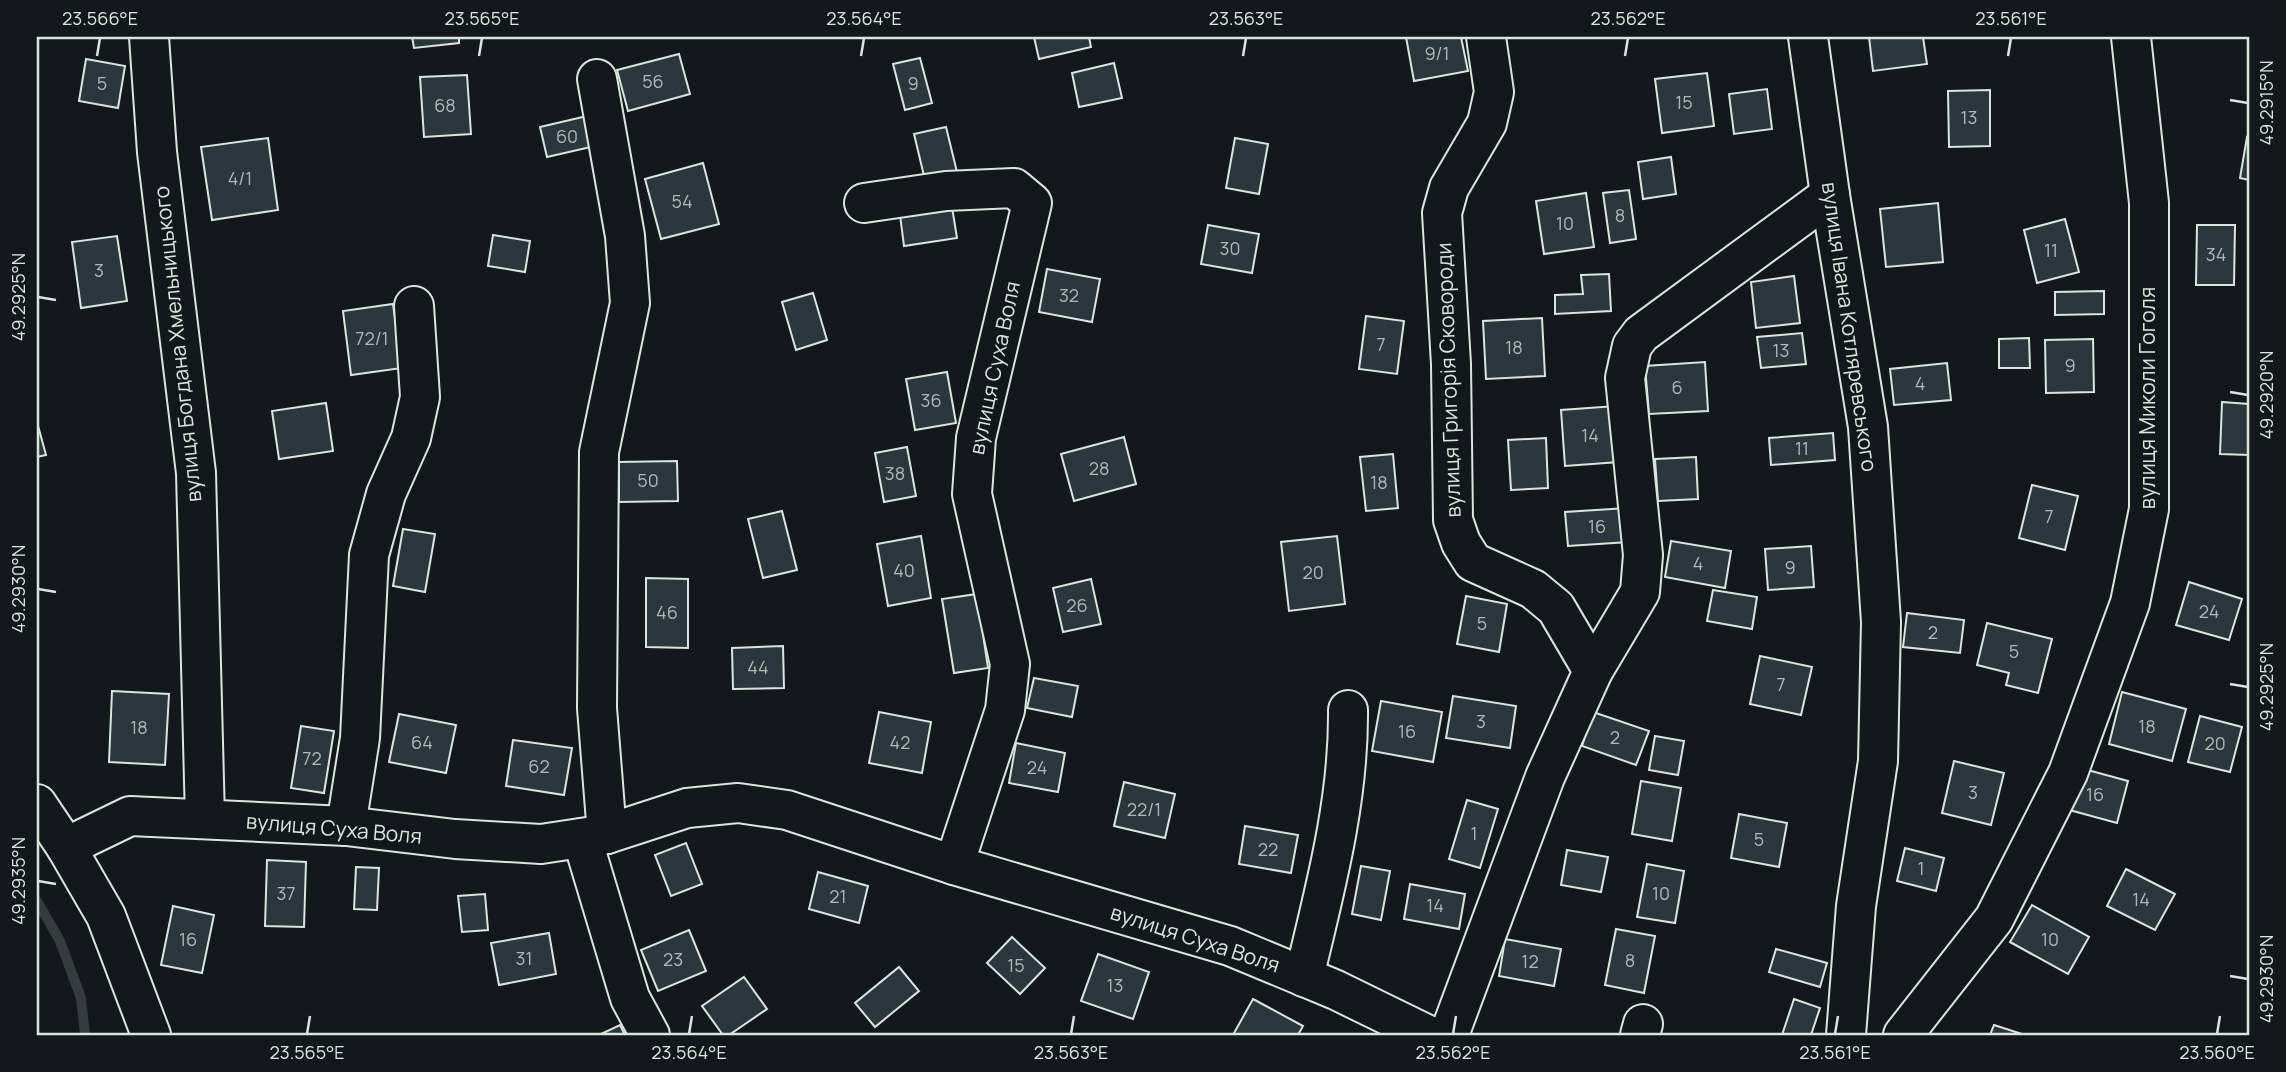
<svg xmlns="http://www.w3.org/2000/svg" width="2286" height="1072" viewBox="0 0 2286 1072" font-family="Manrope,sans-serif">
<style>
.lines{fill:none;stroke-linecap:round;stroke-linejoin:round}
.stream{stroke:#363b3e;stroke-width:10}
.building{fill:#2c363c;stroke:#d8e6dc;stroke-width:2}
.minor-casing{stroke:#d8e6dc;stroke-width:42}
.minor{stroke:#14181c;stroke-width:38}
.ticks{fill:none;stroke:#d8e6dc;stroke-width:2.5}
.labels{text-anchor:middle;stroke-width:5;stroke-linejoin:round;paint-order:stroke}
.number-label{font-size:18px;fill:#adbab4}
.street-label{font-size:21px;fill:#d8e6dc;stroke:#14181c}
.neatline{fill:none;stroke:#d8e6dc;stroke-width:2.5}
.ticks-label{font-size:18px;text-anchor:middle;fill:#d8e6dc}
</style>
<rect width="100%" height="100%" fill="#14181c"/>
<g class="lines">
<polyline class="stream" points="37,901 60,941 81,998 85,1035"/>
</g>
<g class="building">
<polygon points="412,37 459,37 459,43 414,48"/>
<polygon points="1034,37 1089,37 1091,47 1039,59"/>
<polygon points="1406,37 1461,37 1468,71 1414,81"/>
<polygon points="1869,37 1923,37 1927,64 1873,71"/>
<polygon points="679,54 690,94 628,111 617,70"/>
<polygon points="920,58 932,103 905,110 893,64"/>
<polygon points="86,59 125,66 118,108 79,101"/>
<polygon points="1114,63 1122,98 1079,107 1072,73"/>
<polygon points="1707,73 1714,126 1662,133 1655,79"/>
<polygon points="467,75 471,134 424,137 420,77"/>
<polygon points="1767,89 1772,129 1734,134 1729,94"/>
<polygon points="1990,90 1990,146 1949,147 1948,91"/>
<polygon points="587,116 595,146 547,157 540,127"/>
<polygon points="946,127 957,172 925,180 914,134"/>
<polygon points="2247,137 2249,138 2249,180 2240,178"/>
<polygon points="268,138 278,210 212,220 201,147"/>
<polygon points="1235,138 1268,144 1259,194 1226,188"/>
<polygon points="1671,157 1676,194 1643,199 1638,162"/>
<polygon points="703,163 719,224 661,239 645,179"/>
<polygon points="1629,190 1636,239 1610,243 1603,193"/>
<polygon points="1586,193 1594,247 1544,254 1536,201"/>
<polygon points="1938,203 1943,262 1886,267 1880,209"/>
<polygon points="952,207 957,238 904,246 900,215"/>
<polygon points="2065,219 2079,272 2037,283 2024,230"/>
<polygon points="1208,225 1259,234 1252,273 1201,264"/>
<polygon points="2197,225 2235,225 2234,285 2196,285"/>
<polygon points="493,235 530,241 525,272 488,266"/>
<polygon points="117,236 127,301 81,308 72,242"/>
<polygon points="1047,269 1100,279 1092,322 1039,312"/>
<polygon points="1609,274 1611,311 1555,314 1555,295 1583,294 1581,275"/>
<polygon points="1794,276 1800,323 1756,328 1751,282"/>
<polygon points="2104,291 2104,314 2055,315 2055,292"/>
<polygon points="813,293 827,340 796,350 782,302"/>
<polygon points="393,304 402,368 351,375 343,311"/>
<polygon points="1366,316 1404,321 1397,374 1359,369"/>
<polygon points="1542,318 1545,376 1486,379 1483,321"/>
<polygon points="1802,333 1806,364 1761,368 1757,337"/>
<polygon points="2029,338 2030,368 1999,368 1999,339"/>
<polygon points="2093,339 2094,392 2046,393 2045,340"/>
<polygon points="1705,362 1708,411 1649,414 1645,366"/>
<polygon points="1947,363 1951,400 1894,405 1890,369"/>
<polygon points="947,372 956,423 915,430 906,379"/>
<polygon points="2222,402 2249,404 2249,455 2220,454"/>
<polygon points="326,403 333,451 279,459 272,411"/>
<polygon points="1616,406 1619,462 1565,466 1561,410"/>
<polygon points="37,422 46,455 37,457"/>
<polygon points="1833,433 1835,460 1771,465 1769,438"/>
<polygon points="1124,437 1136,484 1074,501 1061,454"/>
<polygon points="1546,438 1548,488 1511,490 1508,440"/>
<polygon points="907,447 916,496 884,502 875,453"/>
<polygon points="1393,454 1398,508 1366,511 1360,457"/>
<polygon points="1696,457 1698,499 1658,501 1655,459"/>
<polygon points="677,461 678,501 619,502 619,462"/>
<polygon points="2032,485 2078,496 2065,550 2019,538"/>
<polygon points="1627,508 1629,542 1568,546 1565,512"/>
<polygon points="782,511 797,570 763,578 748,519"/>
<polygon points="403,529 435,534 425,592 393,586"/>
<polygon points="921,536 931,598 888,606 877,544"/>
<polygon points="1337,536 1345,604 1289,611 1281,542"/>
<polygon points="1671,541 1731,551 1725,588 1665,577"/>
<polygon points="1811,546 1814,587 1768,590 1765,549"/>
<polygon points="646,578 688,579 688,648 646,647"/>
<polygon points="1091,579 1101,624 1063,632 1053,588"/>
<polygon points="2189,582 2242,599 2229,640 2176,625"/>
<polygon points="1713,590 1757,597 1752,629 1707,621"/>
<polygon points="977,594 988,668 954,673 942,599"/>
<polygon points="1466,596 1507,604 1499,652 1457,644"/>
<polygon points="1907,613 1964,620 1960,653 1903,647"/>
<polygon points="1987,623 2052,639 2038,693 2006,685 2009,673 1977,665"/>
<polygon points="783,646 784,688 733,689 732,648"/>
<polygon points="1760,656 1812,667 1801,715 1750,704"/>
<polygon points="1034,678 1078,686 1072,717 1027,708"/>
<polygon points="112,691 169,694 165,765 109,762"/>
<polygon points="2122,692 2186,709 2172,761 2109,744"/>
<polygon points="1453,696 1516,706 1510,748 1446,738"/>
<polygon points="1381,701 1442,712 1433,762 1372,751"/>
<polygon points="879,712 931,722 922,773 869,763"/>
<polygon points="1593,712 1649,731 1636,765 1582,746"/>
<polygon points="399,714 456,725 446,773 389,762"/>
<polygon points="2200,716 2242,727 2230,772 2188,762"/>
<polygon points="301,726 334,731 324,793 291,788"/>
<polygon points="1655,736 1684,741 1678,775 1649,770"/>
<polygon points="513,740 572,748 564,795 506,786"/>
<polygon points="1016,743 1065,753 1058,792 1009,783"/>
<polygon points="1954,761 2004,773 1991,825 1942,813"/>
<polygon points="2073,766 2128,781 2117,823 2062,808"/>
<polygon points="1641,781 1681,788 1672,841 1632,834"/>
<polygon points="1124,782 1175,794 1165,838 1114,826"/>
<polygon points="1467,800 1498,809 1480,868 1449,859"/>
<polygon points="1739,814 1787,823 1779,867 1731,858"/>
<polygon points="1245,826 1298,835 1291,873 1239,864"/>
<polygon points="686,843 702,884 671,896 655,855"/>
<polygon points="1905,848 1944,858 1936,891 1897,881"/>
<polygon points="1567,850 1608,857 1601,892 1561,885"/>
<polygon points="267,860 306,862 304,927 265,926"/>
<polygon points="1647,864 1684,871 1675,923 1637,917"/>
<polygon points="1361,866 1390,871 1381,920 1352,914"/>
<polygon points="356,867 379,868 377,910 354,909"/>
<polygon points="2126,869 2175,894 2155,930 2107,906"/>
<polygon points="818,872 868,886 859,923 809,909"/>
<polygon points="1410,884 1465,894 1459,929 1404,919"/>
<polygon points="485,894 488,930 462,932 458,896"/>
<polygon points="2032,905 2089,937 2068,974 2010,942"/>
<polygon points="173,906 214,915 202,973 161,965"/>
<polygon points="1616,929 1655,936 1644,993 1605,985"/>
<polygon points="689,930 706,971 658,991 641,950"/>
<polygon points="549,933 556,974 499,985 491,943"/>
<polygon points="1012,937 1045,968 1020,994 987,963"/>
<polygon points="1505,939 1561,949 1554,986 1499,976"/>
<polygon points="1776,949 1827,963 1820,987 1769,972"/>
<polygon points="1098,954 1149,972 1133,1019 1081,1001"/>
<polygon points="899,967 919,991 875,1027 855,1003"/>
<polygon points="744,977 767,1009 729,1035 723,1035 702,1006"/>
<polygon points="1253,999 1303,1026 1298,1035 1233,1035"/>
<polygon points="1794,999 1820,1008 1811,1035 1782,1035"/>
<polygon points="620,1025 625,1035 599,1035"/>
<polygon points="1994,1025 2025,1035 1990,1035"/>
</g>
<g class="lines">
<g class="minor-casing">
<g id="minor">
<polyline points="149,37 157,152 196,473 205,819"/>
<polyline points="1808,37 1830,195 1868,427 1881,622 1878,761 1856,906 1846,1035"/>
<polyline points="597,79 625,236 630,303 599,452 597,708 607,834"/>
<polyline points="864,203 946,191 1014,188 1032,203 976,438 972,494 1010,664 1005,710 954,865"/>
<polyline points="1593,671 1640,592 1643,555 1625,378 1632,346 1641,334 1830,195"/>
<polyline points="37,804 66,847 106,916 151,1035"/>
<polyline points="346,826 360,738 369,555 386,494 411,438 420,397 414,306"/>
<polyline points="582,838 630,998 650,1035"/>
<polyline points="66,847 130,816 346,826 455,839 541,844 607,834 687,808 738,803 787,810 954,865 1230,946 1336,990 1428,1035"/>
<path d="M1304,977C1325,889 1349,801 1348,710"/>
<polyline points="1449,1035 1545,777 1593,671 1556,608 1533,589 1473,562 1461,543 1453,520 1451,364 1442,213 1449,188 1487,123 1494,92 1486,37"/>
<polyline points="1640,1035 1643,1024"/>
<polyline points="1903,1035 1994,919 2068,773 2130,603 2149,509 2149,203 2131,37"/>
</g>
</g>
<use href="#minor" class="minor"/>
</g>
<path class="ticks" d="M97,56L100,38M479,56L482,38M861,56L864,38M1243,56L1246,38M1625,56L1628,38M2008,56L2011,38M2230,100L2248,103M38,297L56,300M2230,392L2248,395M38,589L56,592M2230,684L2248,687M38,881L56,884M2230,976L2248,979M307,1034L310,1016M689,1034L692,1016M1071,1034L1074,1016M1453,1034L1456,1016M1835,1034L1838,1016M2217,1034L2220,1016"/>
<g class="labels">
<g class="number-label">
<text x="1437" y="60">9/1</text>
<text x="653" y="88">56</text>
<text x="102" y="90">5</text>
<text x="913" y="90">9</text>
<text x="1684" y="109">15</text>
<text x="445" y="112">68</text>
<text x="1969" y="124">13</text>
<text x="567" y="143">60</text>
<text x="240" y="185">4/1</text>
<text x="682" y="208">54</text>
<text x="1620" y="222">8</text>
<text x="1565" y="230">10</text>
<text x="1230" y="255">30</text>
<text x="2051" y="257">11</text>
<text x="2216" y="261">34</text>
<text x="99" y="277">3</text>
<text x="1069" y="302">32</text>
<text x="372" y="345">72/1</text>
<text x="1381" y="351">7</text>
<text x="1514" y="354">18</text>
<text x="1781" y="357">13</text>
<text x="2070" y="372">9</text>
<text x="1920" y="390">4</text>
<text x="1677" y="394">6</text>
<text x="931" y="407">36</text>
<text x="1590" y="442">14</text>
<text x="1802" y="455">11</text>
<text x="1099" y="475">28</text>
<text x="895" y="480">38</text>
<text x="648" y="487">50</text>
<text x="1379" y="489">18</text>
<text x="2049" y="523">7</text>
<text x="1597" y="533">16</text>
<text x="1698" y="570">4</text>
<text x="1790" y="574">9</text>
<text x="904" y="577">40</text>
<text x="1313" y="579">20</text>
<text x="1077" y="612">26</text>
<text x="2209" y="618">24</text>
<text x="667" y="619">46</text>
<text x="1482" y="630">5</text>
<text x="1933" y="639">2</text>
<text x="2014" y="658">5</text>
<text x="758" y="674">44</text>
<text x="1781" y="691">7</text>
<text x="1481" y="728">3</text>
<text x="2147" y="733">18</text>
<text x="139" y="734">18</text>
<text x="1407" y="738">16</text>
<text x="1615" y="744">2</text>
<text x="422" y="749">64</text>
<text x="900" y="749">42</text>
<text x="2215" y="750">20</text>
<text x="312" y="765">72</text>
<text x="539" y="773">62</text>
<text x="1037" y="774">24</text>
<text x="1973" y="799">3</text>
<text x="2095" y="801">16</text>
<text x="1144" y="816">22/1</text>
<text x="1474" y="840">1</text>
<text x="1759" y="846">5</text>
<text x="1268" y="856">22</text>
<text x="1921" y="875">1</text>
<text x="286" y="900">37</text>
<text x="1661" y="900">10</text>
<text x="838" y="903">21</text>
<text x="2141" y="906">14</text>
<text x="1435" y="912">14</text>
<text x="188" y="946">16</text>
<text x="2050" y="946">10</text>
<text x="524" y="965">31</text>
<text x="673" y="966">23</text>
<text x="1630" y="967">8</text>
<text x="1530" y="968">12</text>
<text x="1016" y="972">15</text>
<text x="1115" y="992">13</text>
</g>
<g class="street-label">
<text transform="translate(1849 327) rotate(82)" y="7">вулиця Івана Котляревського</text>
<text transform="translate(178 344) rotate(-96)" y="7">вулиця Богдана Хмельницького</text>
<text transform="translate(995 368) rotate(-78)" y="7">вулиця Суха Воля</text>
<text transform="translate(1449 380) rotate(-92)" y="7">вулиця Григорія Сковороди</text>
<text transform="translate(2148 398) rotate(-90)" y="7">вулиця Миколи Гоголя</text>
<text transform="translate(334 829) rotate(5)" y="7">вулиця Суха Воля</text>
<text transform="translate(1195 939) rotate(18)" y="7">вулиця Суха Воля</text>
</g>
</g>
<rect width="2286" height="1072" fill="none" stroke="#14181c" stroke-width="77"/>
<rect x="38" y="38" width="2210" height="996" class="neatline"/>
<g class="ticks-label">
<text x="100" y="25">23.566°E</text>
<text x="482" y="25">23.565°E</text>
<text x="864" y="25">23.564°E</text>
<text x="1246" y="25">23.563°E</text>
<text x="1628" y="25">23.562°E</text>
<text x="2011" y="25">23.561°E</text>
<text transform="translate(2267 103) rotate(-90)" y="6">49.2915°N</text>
<text transform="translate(19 297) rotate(-90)" y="6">49.2925°N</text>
<text transform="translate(2267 395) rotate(-90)" y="6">49.2920°N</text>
<text transform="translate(19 589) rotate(-90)" y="6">49.2930°N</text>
<text transform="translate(2267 687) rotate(-90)" y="6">49.2925°N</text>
<text transform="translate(19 881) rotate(-90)" y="6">49.2935°N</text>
<text transform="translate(2267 979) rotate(-90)" y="6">49.2930°N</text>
<text x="307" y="1059">23.565°E</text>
<text x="689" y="1059">23.564°E</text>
<text x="1071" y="1059">23.563°E</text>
<text x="1453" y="1059">23.562°E</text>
<text x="1835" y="1059">23.561°E</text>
<text x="2217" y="1059">23.560°E</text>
</g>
</svg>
